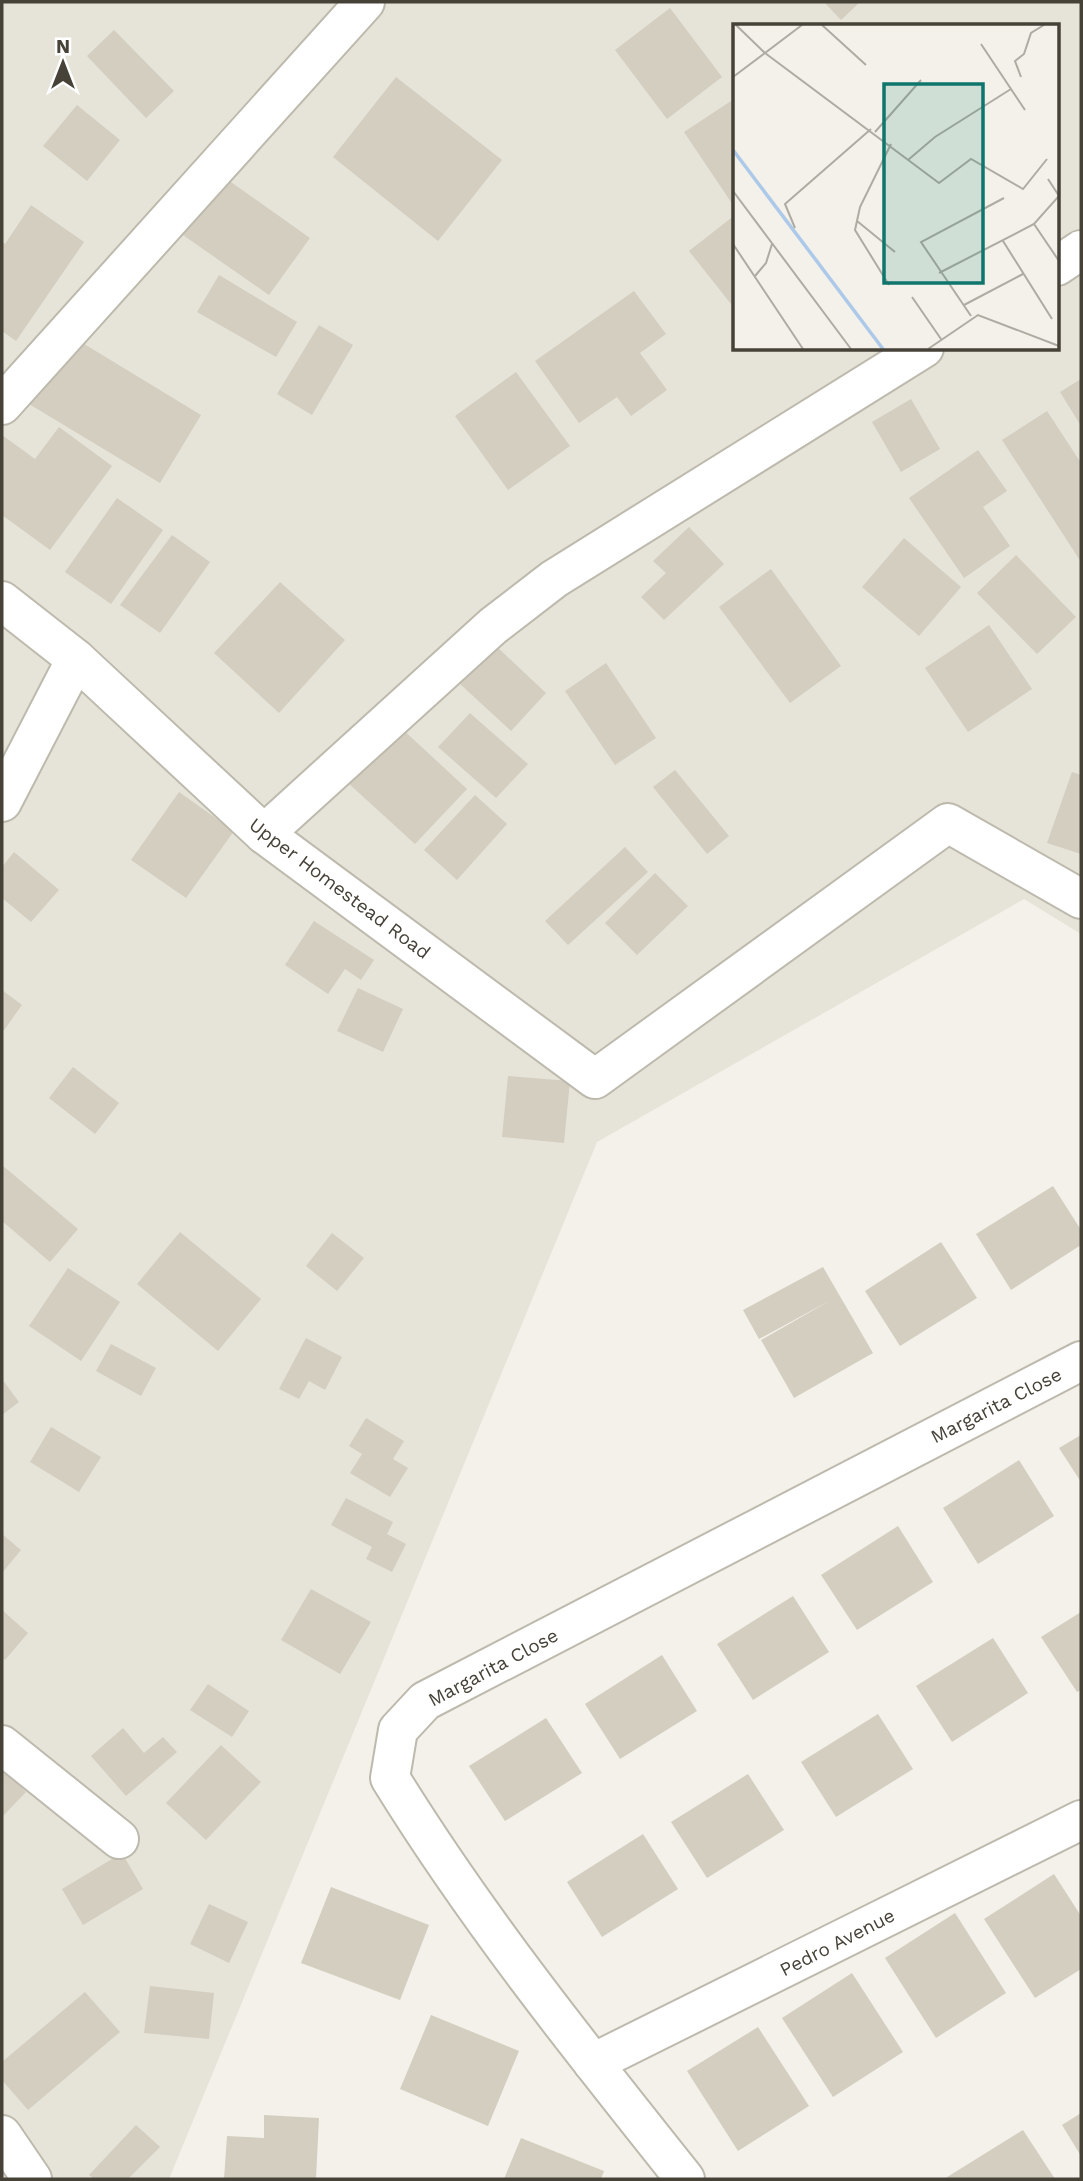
<svg xmlns="http://www.w3.org/2000/svg" width="1083" height="2181" viewBox="0 0 1083 2181" font-family="'Work Sans',sans-serif">
<style>
.residential{fill:#e6e4d8;fill-rule:evenodd}
.building{fill:#d3cec0}
.lines{fill:none;stroke-linecap:round;stroke-linejoin:round}
.minor-casing{stroke:#bdbaad;stroke-width:42}
.minor{stroke:#fff;stroke-width:38}
.labels{text-anchor:middle;stroke-width:7;stroke-linejoin:round;paint-order:stroke}
.street-label{font-size:19px;fill:#464238;stroke:#fff}
.inset-river{fill:none;stroke:#adc9e9;stroke-width:3.5}
.inset-road{fill:none;stroke:#aeaba2;stroke-width:2}
.view{fill:#0f766e;fill-opacity:0.15;stroke:#0f766e;stroke-width:3.5}
.inset-edge{fill:none;stroke:#464238;stroke-width:3.5}
</style>
<rect width="100%" height="100%" fill="#f3f1e9"/>
<path class="residential" d="M2,2H1081V934L1024,899L597,1142L169,2179H2ZM735,26H1057V348H735Z"/>
<g class="building">
<polygon points="824,2 860,2 841,20"/>
<polygon points="670,8 722,77 667,119 615,50"/>
<polygon points="114,30 174,91 146,118 87,56"/>
<polygon points="396,77 502,160 438,241 333,157"/>
<polygon points="731,101 735,107 733,205 684,132"/>
<polygon points="77,105 120,140 87,181 43,146"/>
<polygon points="221,175 310,238 269,295 180,233"/>
<polygon points="31,205 84,242 16,341 2,331 2,242 5,244"/>
<polygon points="735,215 735,309 689,251"/>
<polygon points="219,275 297,322 276,357 197,312"/>
<polygon points="634,291 666,334 640,353 667,390 631,416 617,397 579,423 535,361"/>
<polygon points="319,325 353,345 312,415 277,394"/>
<polygon points="71,336 201,415 160,483 29,404"/>
<polygon points="516,372 570,446 508,490 455,416"/>
<polygon points="1081,379 1081,426 1060,392"/>
<polygon points="911,399 940,449 901,472 872,422"/>
<polygon points="1047,411 1081,463 1081,562 1002,440"/>
<polygon points="59,427 112,466 50,550 2,515 2,435 35,459"/>
<polygon points="978,450 1007,491 983,507 1010,546 964,578 909,498"/>
<polygon points="117,498 163,530 111,604 65,572"/>
<polygon points="689,527 724,564 664,620 641,597 666,573 653,561"/>
<polygon points="172,535 210,562 160,633 120,605"/>
<polygon points="904,538 961,587 919,636 862,587"/>
<polygon points="1016,555 1076,617 1037,654 977,593"/>
<polygon points="771,569 841,666 790,703 719,607"/>
<polygon points="280,582 345,640 279,713 214,653"/>
<polygon points="989,625 1032,689 968,732 925,668"/>
<polygon points="496,646 546,693 511,731 460,684"/>
<polygon points="606,663 656,738 615,765 565,691"/>
<polygon points="470,713 528,764 496,798 438,747"/>
<polygon points="399,726 467,789 415,844 347,782"/>
<polygon points="675,770 729,836 707,854 653,787"/>
<polygon points="1072,772 1081,775 1081,854 1047,843"/>
<polygon points="179,792 234,831 186,898 131,860"/>
<polygon points="475,795 507,824 457,880 424,850"/>
<polygon points="625,847 648,872 568,945 545,921"/>
<polygon points="14,852 59,890 31,922 2,898 2,867"/>
<polygon points="655,873 688,906 637,955 605,923"/>
<polygon points="314,921 374,960 361,980 345,969 328,994 285,965"/>
<polygon points="358,988 403,1009 383,1052 337,1031"/>
<polygon points="2,990 22,1005 2,1033"/>
<polygon points="73,1067 119,1103 95,1134 49,1098"/>
<polygon points="508,1076 570,1081 564,1143 502,1137"/>
<polygon points="2,1165 78,1229 50,1262 2,1221"/>
<polygon points="1053,1186 1081,1230 1081,1245 1011,1290 976,1234"/>
<polygon points="180,1232 261,1299 218,1351 137,1284"/>
<polygon points="332,1233 364,1258 337,1291 306,1266"/>
<polygon points="941,1242 977,1298 900,1346 865,1291"/>
<polygon points="823,1267 873,1353 794,1398 761,1340 831,1300 759,1339 743,1310"/>
<polygon points="68,1268 120,1302 81,1361 29,1326"/>
<polygon points="306,1338 342,1357 325,1390 309,1381 299,1399 279,1389"/>
<polygon points="111,1344 156,1368 141,1396 96,1371"/>
<polygon points="2,1379 19,1402 2,1415"/>
<polygon points="366,1418 404,1441 393,1459 408,1468 390,1497 350,1473 362,1454 349,1446"/>
<polygon points="51,1427 101,1457 79,1492 30,1462"/>
<polygon points="1081,1435 1081,1482 1059,1448"/>
<polygon points="1019,1460 1054,1516 978,1564 943,1508"/>
<polygon points="346,1498 393,1522 387,1534 406,1544 392,1572 366,1559 372,1547 331,1525"/>
<polygon points="898,1526 933,1582 857,1630 821,1575"/>
<polygon points="2,1534 21,1550 2,1573"/>
<polygon points="311,1589 371,1622 340,1674 281,1640"/>
<polygon points="793,1596 829,1652 753,1700 717,1644"/>
<polygon points="2,1610 28,1633 5,1660 2,1657"/>
<polygon points="1081,1612 1081,1690 1077,1692 1041,1637"/>
<polygon points="993,1638 1028,1693 952,1742 916,1686"/>
<polygon points="662,1655 697,1711 620,1759 585,1704"/>
<polygon points="208,1684 249,1711 232,1737 190,1710"/>
<polygon points="878,1714 913,1769 836,1817 801,1762"/>
<polygon points="546,1718 582,1773 505,1821 469,1766"/>
<polygon points="123,1728 144,1753 163,1737 177,1752 126,1796 91,1756"/>
<polygon points="221,1745 261,1782 206,1840 166,1803"/>
<polygon points="2,1768 26,1792 2,1817"/>
<polygon points="748,1774 784,1830 707,1878 671,1822"/>
<polygon points="643,1834 678,1889 602,1937 567,1882"/>
<polygon points="122,1853 143,1889 83,1925 62,1889"/>
<polygon points="1054,1874 1081,1916 1081,1969 1035,1998 984,1919"/>
<polygon points="331,1887 429,1925 400,2000 301,1963"/>
<polygon points="209,1904 248,1922 229,1963 190,1944"/>
<polygon points="955,1913 1006,1993 936,2038 885,1958"/>
<polygon points="852,1973 903,2052 833,2097 782,2018"/>
<polygon points="150,1986 214,1993 209,2039 144,2033"/>
<polygon points="85,1992 120,2032 28,2110 2,2080 2,2062"/>
<polygon points="431,2015 519,2051 488,2126 400,2089"/>
<polygon points="758,2027 809,2106 738,2151 687,2071"/>
<polygon points="1081,2113 1081,2156 1062,2125"/>
<polygon points="264,2115 319,2118 316,2179 224,2179 227,2136 264,2138"/>
<polygon points="136,2125 160,2147 128,2179 94,2179 89,2175"/>
<polygon points="1023,2130 1055,2179 944,2179"/>
<polygon points="521,2138 604,2171 601,2179 504,2179"/>
</g>
<g class="lines">
<g class="minor-casing">
<g id="minor">
<polyline points="1057,266 1081,250"/>
<polyline points="2,405 365,2"/>
<polyline points="2,601 76,659 264,834 595,1079 948,823 1081,899"/>
<polyline points="2,802 76,659"/>
<polyline points="264,834 493,626 554,579 924,348"/>
<polyline points="2,1745 119,1839"/>
<polyline points="593,2063 1081,1820"/>
<polyline points="2,2135 32,2179"/>
<path d="M685,2179C582,2050 477,1919 390,1778L398,1730L425,1701L1081,1361"/>
</g>
</g>
<use href="#minor" class="minor"/>
</g>
<g class="labels">
<g class="street-label">
<text transform="translate(340 888) rotate(37)" y="7">Upper Homestead Road</text>
<text transform="translate(996 1405) rotate(-27)" y="7">Margarita Close</text>
<text transform="translate(493 1667) rotate(-28)" y="7">Margarita Close</text>
<text transform="translate(837 1942) rotate(-27)" y="7">Pedro Avenue</text>
</g>
</g>
<g transform="translate(733 24)">
<rect width="326" height="326" fill="#f3f1e9"/>
<path class="inset-river" d="M0,126L150,325"/>
<path class="inset-road" d="M3,1L32,29L206,159L238,135L290,165L314,135M89,1L133,41M248,20L292,86M0,53L69,1M288,53L282,37L291,30L298,9L311,1M142,108L188,56M175,136L202,113L278,65M0,167L118,325M124,197L162,228M301,200L326,237M62,204L52,180L138,105M270,217L319,295M0,220L70,325M206,249L301,200L326,172L315,155M22,252L33,239L39,220M156,261L122,206L127,183L158,120M179,273L208,315M231,281L290,250M238,292L188,218L271,174M195,325L245,291L326,322"/>
<path class="view" d="M151,60H250V259H151Z"/>
<rect width="326" height="326" class="inset-edge"/>
</g>
<rect width="1083" height="2181" fill="none" stroke="#464238" stroke-width="7"/>
<g transform="translate(63 63)" stroke="#ffffff" stroke-width="5" paint-order="stroke">
<path d="M0-5L12 26L0 18L-12 26Z" fill="#464238"/>
<text y="-10" font-size="19" font-weight="bold" text-anchor="middle" fill="#464238">N</text>
</g>
</svg>
